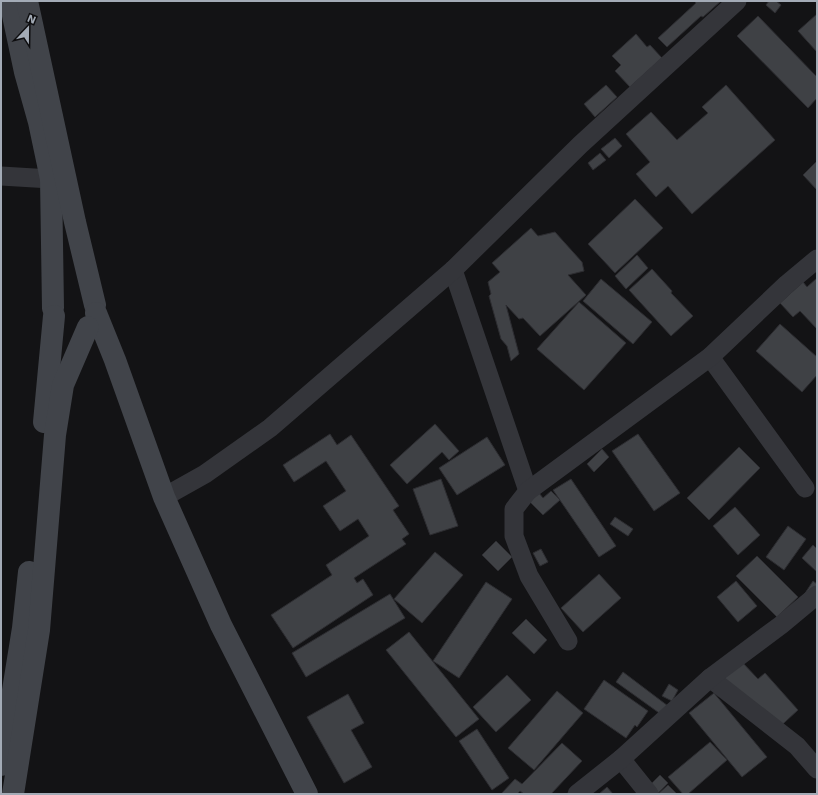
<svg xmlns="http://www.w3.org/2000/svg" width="818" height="795" viewBox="0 0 818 795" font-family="'Work Sans',sans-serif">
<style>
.building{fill:#3f4145;stroke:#2d2d31}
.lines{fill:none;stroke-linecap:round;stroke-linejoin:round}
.street{stroke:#34353a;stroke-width:19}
.secondary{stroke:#41444a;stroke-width:22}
</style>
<rect width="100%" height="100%" fill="#131315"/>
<g class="building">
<polygon points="694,1 721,1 703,17 701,16 667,47 658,38 696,3"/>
<polygon points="769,1 776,1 781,5 775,13 766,5"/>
<polygon points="817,14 817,52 798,31"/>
<polygon points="758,16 817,77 817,98 808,108 737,36"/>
<polygon points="636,34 647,47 650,45 662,58 630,87 615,71 621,65 612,56"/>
<polygon points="606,85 617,97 595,117 584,104"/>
<polygon points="726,85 775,140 692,214 668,186 656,197 636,174 650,162 626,134 651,112 677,140 708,113 702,107"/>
<polygon points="615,138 622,146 609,158 601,149"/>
<polygon points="600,153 606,160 593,170 588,163"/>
<polygon points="817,161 817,190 803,175"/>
<polygon points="635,199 663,228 615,273 588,244"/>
<polygon points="531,228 538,236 555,232 582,262 584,271 568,275 586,295 540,336 523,318 519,319 506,305 519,354 511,361 507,346 501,339 489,296 491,294 488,282 500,272 492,263"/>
<polygon points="637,255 648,268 626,289 615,276"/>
<polygon points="652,269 672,291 671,293 693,316 671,336 629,290"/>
<polygon points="817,278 817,329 800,311 793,317 780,303 803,282 807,287"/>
<polygon points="601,279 652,322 633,344 583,301"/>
<polygon points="579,302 626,343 584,390 537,349"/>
<polygon points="780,324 817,357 817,375 802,392 756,351"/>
<polygon points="435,424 459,451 449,460 442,452 407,484 390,465"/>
<polygon points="330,434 337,445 351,435 399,506 393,510 409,534 402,539 406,544 354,578 357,583 363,579 373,595 293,648 271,615 332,575 326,565 369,536 358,519 340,531 323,506 346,491 326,461 294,482 283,465"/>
<polygon points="638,434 680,493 654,511 612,451"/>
<polygon points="487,437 505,465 457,495 439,468"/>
<polygon points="739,447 760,468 709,520 687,498"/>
<polygon points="602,449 609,457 594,472 587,464"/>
<polygon points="441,479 458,526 430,535 413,489"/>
<polygon points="571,479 616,546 599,557 553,490"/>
<polygon points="551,491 560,500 543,515 530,502 539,493 543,498"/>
<polygon points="735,507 760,535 738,555 713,526"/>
<polygon points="615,517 633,529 628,536 610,524"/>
<polygon points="788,526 806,539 784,570 766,557"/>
<polygon points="496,541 512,557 498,571 482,555"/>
<polygon points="813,545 817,549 817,572 802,558"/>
<polygon points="541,549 548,562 540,566 533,553"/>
<polygon points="435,552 463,575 422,623 394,599"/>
<polygon points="757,556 798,597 777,617 736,576"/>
<polygon points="599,574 621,598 583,632 561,608"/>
<polygon points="736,581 757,606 738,622 717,597"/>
<polygon points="813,581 817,584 817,601 802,598"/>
<polygon points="486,582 512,599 459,678 433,661"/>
<polygon points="390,594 405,618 306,677 292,653"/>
<polygon points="526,619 547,640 534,654 512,633"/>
<polygon points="409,632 479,719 456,737 386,650"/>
<polygon points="742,662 758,679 765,673 798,710 773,733 724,678"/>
<polygon points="623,672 668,706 662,715 616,682"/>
<polygon points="507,675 531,700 496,732 473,707"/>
<polygon points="604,680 648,711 637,727 635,725 626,738 584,709"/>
<polygon points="669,684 678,690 672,701 662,696"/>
<polygon points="557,691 583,713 534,770 508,748"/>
<polygon points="714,693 767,757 742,777 689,713"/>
<polygon points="348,694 364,723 351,730 372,767 344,783 307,717"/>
<polygon points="477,729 509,778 492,790 459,741"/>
<polygon points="710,742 727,760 688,794 683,794 668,777"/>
<polygon points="562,743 582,761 551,794 524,794 520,791 517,794 501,794 515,779 522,784"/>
<polygon points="660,775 668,783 657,794 648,787"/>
<polygon points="668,785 677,794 658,794"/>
<polygon points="607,787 613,794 599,794"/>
</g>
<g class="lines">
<g class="street">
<polyline points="1,176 51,179"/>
<polyline points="453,270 528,491"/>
<polyline points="710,357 805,488"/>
<polyline points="164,497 205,474 270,428 453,270 580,145 737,1"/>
<polyline points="568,641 529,576 514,536 514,509 528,491 710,357 787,284 817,259"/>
<polyline points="710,678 797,746 817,769"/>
<polyline points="621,759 649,794"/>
<polyline points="577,794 621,759 710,678 781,625 817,595"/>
</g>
<g class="secondary">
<polyline points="10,1 25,72 39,122 51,179 53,308"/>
<polyline points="27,1 75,222 95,305"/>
<polyline points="96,313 115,360 164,497 221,625 307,794"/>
<polyline points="44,422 54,316"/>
<polyline points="1,765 23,628 29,572"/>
<polyline points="13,794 39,630 55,435 63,385 88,327"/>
</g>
</g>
<rect width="818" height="795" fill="none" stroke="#a3abb6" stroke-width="4"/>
<g transform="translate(28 28) rotate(22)" stroke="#0e0e10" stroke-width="3" paint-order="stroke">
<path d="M0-3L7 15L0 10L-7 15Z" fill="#a3abb6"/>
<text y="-6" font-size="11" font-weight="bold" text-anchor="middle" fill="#a3abb6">N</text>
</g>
</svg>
